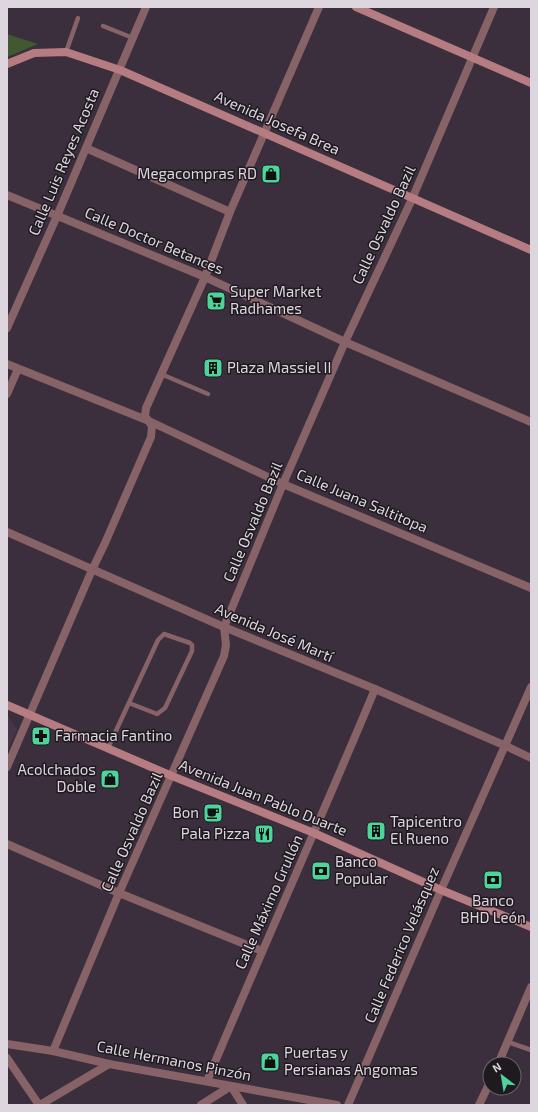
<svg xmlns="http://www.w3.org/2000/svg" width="538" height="1112" viewBox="0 0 538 1112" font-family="'Exo 2',sans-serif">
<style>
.built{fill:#463549}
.green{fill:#415831}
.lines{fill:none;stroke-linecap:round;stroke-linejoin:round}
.lane{stroke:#876266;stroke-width:4.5}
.street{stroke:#876266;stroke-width:8}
.secondary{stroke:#b57c82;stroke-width:8}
.labels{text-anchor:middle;stroke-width:3;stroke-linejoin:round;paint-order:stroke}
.street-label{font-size:15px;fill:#ddd6df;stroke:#1f1920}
.poi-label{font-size:15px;fill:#ddd6df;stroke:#1f1920;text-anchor:start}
</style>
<rect width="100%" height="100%" fill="#3b2f3d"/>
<polygon class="built" points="7,716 9,717 17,730 7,752"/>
<polygon class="green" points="7,34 38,44 7,57"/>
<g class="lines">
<g class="lane">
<polyline points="103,26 133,38"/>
<polyline points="66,52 78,18"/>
<polyline points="161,374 208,394"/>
<polyline points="108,748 158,640 164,634 190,643 192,645 192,651 165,708 157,714 129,703"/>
<polyline points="508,1042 531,1050"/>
</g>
<g class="street">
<polyline points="86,148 230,212"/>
<polyline points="7,195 205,277 345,342 531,422"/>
<polyline points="7,328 57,216 146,7"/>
<polyline points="7,364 149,421 283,484 531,588"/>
<polyline points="7,394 18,369"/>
<polyline points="7,532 224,627 375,689 506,746 531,758"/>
<polyline points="7,767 92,570 105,543 151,437 152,426 145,416 146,408 205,277 230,212 319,7"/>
<polyline points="7,844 119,893 262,951"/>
<polyline points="7,1044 53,1051 109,1064 337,1105"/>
<polyline points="53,1051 119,893 224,656 226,645 224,627 283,484 345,342 412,199 494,7"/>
<polyline points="7,1058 39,1105"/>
<polyline points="498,1064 531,987"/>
<path d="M207,1081C262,950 320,821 375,689"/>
<polyline points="40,1105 109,1064"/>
<polyline points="201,1105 231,1086 243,1105"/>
<polyline points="348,1105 441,890 531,687"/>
<polyline points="479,1105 490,1082"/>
</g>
<g class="secondary">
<polyline points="356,7 531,83"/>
<polyline points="7,64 34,53 66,52 120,70 531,250"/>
<polyline points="7,705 172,776 314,833 441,890 531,927"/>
</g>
</g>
<defs>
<g id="shop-square" transform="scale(1)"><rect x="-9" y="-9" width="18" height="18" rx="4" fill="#4cd49b" stroke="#1f1920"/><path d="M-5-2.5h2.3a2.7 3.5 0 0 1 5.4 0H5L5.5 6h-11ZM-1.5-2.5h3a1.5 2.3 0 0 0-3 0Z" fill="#111"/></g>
<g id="supermarket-square" transform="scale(1)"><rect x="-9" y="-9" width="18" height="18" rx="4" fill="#4cd49b" stroke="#1f1920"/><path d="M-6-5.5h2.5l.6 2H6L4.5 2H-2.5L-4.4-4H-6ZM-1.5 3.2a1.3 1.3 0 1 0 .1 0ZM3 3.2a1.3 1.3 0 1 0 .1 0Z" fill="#111"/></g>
<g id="building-square" transform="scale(1)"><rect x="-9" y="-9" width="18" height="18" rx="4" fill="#4cd49b" stroke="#1f1920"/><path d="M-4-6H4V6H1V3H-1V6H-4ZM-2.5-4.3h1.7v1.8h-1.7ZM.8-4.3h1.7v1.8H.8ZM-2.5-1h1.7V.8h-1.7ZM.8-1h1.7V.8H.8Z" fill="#111"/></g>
<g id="pharmacy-square" transform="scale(1)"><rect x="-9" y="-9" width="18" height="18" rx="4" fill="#4cd49b" stroke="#1f1920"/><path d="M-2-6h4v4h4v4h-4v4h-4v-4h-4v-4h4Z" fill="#111"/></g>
<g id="cafe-square" transform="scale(1)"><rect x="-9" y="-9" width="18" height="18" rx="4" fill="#4cd49b" stroke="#1f1920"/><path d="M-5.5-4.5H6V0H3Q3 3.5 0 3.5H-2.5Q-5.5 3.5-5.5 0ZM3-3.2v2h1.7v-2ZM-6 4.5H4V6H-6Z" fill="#111"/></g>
<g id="restaurant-square" transform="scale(1)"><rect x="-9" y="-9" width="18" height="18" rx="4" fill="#4cd49b" stroke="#1f1920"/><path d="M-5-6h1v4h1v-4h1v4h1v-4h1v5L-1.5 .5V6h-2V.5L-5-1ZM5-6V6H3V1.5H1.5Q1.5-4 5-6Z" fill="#111"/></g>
<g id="bank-square" transform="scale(1)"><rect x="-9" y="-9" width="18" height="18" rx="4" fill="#4cd49b" stroke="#1f1920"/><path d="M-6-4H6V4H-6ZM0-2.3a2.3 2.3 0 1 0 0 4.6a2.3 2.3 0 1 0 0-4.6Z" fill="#111"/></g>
</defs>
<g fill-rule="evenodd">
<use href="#shop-square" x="271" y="174"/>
<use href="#supermarket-square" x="216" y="301"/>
<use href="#building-square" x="213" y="368"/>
<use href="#pharmacy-square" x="41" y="736"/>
<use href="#shop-square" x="110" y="779"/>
<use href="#cafe-square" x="213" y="813"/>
<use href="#building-square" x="376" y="831"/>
<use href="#restaurant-square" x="264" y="834"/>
<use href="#bank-square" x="321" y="871"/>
<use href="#bank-square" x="493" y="880"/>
<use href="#shop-square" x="270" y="1062"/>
</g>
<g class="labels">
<g class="street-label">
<text transform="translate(277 123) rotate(24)" y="5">Avenida Josefa Brea</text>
<text transform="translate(64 162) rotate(-67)" y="5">Calle Luis Reyes Acosta</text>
<text transform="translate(384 225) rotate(-65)" y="5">Calle Osvaldo Bazil</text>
<text transform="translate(154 241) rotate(23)" y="5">Calle Doctor Betances</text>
<text transform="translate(362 501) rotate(23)" y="5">Calle Juana Saltitopa</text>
<text transform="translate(253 522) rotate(-67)" y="5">Calle Osvaldo Bazil</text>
<text transform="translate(274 633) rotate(23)" y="5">Avenida José Martí</text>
<text transform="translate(263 798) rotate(22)" y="5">Avenida Juan Pablo Duarte</text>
<text transform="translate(132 832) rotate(-66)" y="5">Calle Osvaldo Bazil</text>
<text transform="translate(269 902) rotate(-66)" y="5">Calle Máximo Grullón</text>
<text transform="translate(402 945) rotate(-67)" y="5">Calle Federico Velásquez</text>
<text transform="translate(174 1061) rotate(11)" y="5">Calle Hermanos Pinzón</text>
</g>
<g class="poi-label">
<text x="257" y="179" text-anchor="end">Megacompras RD</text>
<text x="230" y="297">Super Market<tspan x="230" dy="17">Radhames</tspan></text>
<text x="227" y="373">Plaza Massiel II</text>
<text x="55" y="741">Farmacia Fantino</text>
<text x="96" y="775" text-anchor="end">Acolchados<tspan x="96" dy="17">Doble</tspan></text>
<text x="199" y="818" text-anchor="end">Bon</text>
<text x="390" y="827">Tapicentro<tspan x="390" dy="17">El Rueno</tspan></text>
<text x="250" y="839" text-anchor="end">Pala Pizza</text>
<text x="335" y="867">Banco<tspan x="335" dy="17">Popular</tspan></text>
<text x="493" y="906" text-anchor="middle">Banco<tspan x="493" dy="17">BHD León</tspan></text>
<text x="284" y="1058">Puertas y<tspan x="284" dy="17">Persianas Angomas</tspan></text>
</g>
</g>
<rect width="538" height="1112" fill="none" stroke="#ddd6df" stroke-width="16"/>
<g transform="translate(502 1076) rotate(329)"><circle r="19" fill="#1f1920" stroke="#6b656c"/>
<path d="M0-3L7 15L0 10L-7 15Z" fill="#4cd49b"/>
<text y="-6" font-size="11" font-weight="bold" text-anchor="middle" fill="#ddd6df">N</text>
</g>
</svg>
